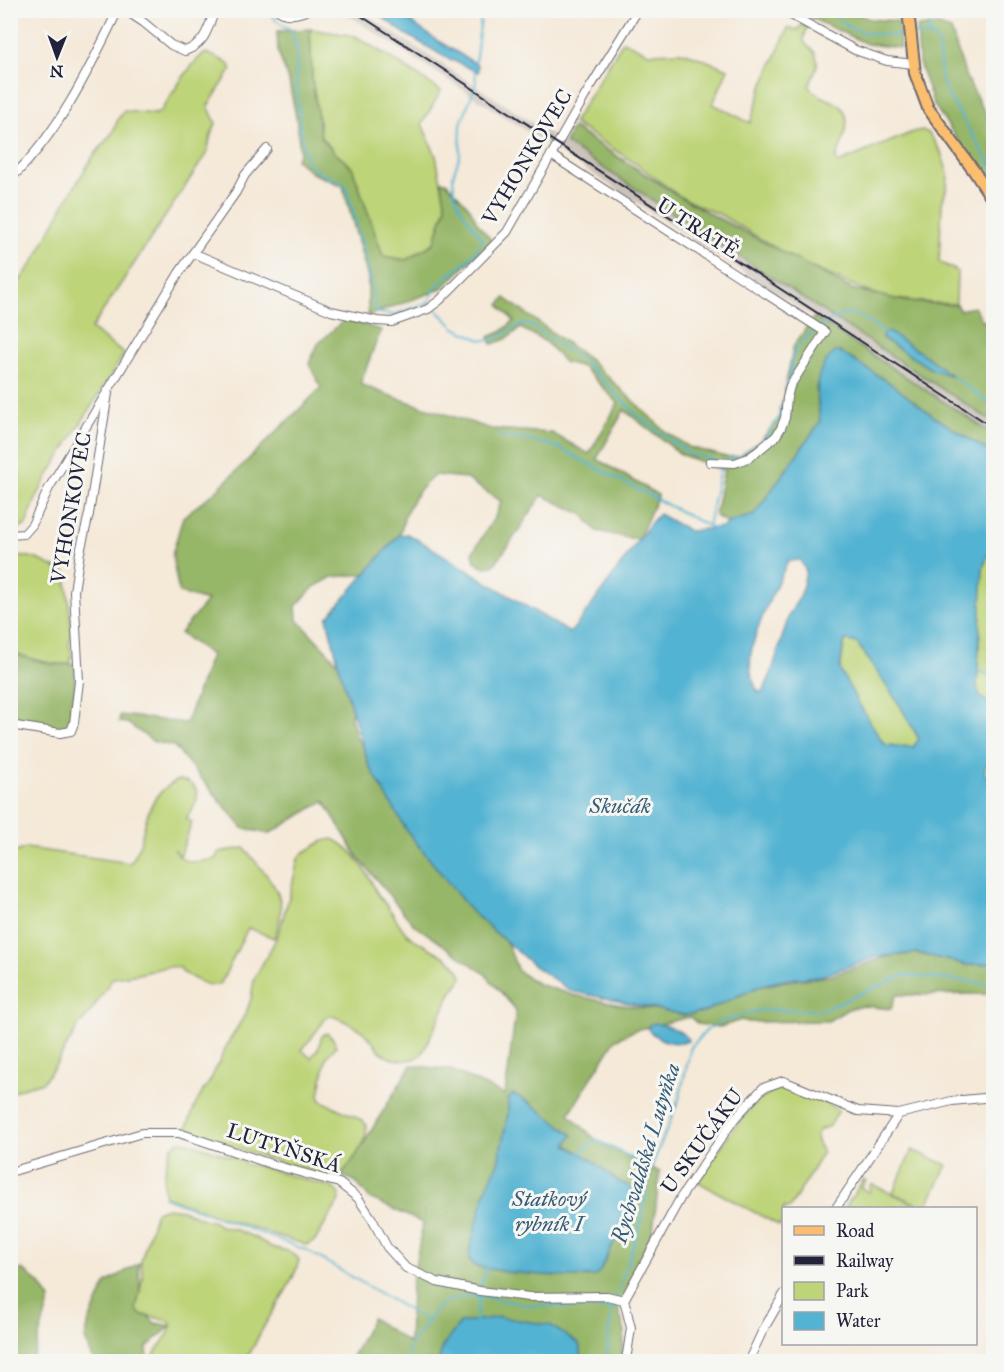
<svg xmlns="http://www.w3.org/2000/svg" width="1004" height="1372" viewBox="0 0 1004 1372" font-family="'IM FELL Great Primer',serif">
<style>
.industrial{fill:#cac3b8}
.green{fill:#bdd478;stroke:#707b5a;stroke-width:1.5}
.forest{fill:#96b668;stroke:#5c6c52;stroke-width:1.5;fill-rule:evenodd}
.water{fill:#53b3d2;stroke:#3a6a86;stroke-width:1.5;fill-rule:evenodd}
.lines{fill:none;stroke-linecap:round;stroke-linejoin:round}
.stream{stroke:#53b3d2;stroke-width:2}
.minor-casing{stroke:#6c6872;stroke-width:10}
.major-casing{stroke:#6c6872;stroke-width:14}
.minor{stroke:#fff;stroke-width:8}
.major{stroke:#fbbe6e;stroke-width:10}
.rail{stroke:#22223b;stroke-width:2}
.labels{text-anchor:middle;stroke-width:6;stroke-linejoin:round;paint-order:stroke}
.street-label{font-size:21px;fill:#22223b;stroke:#f6f6f2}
.water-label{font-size:22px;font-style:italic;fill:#365c77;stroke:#f6f6f2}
</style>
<rect width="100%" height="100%" fill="#f6f6f2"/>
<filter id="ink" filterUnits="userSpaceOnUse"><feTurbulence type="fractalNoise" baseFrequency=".0167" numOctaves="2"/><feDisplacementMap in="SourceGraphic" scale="12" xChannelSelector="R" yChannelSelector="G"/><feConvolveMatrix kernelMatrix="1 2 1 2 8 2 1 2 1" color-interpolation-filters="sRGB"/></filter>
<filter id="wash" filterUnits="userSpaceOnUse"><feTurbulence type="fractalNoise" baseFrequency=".008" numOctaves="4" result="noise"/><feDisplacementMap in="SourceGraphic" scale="24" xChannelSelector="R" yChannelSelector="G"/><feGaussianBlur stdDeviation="1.35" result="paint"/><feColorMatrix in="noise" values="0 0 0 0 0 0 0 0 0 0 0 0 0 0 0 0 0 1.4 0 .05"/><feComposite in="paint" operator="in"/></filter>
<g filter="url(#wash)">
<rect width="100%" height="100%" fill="#f5e9d8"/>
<polygon class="industrial" points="342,11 360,11 915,370 993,422 993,434"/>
<g class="green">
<path d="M802,25L808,27C796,51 815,42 817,60C819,69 811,78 809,87C816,95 825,98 834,102C858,113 842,141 836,159L838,163L913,132L922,130L929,133L941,152L948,174L947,187L942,203L939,262L957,271L956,304L932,303L887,298L864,290L801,263L719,214L699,206L679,196L638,165L573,123L623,41L649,53L681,52L692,55L728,69L713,104L750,123L762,87L788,28L797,30Z"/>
<polygon points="310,29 355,36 396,61 441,91 422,124 436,156 446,207 434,243 406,260 383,256 352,167 335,153 321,137 312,78"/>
<path d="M206,53C215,57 227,60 232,69L208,106L216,123L210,138L207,153L91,329L124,354L46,479L35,501L26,525L17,530H11V293L34,261L67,199L92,158L113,132L118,119L124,111L155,114L160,112C170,98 192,59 206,53Z"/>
<polygon points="993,542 993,699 986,701 980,697 977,687 983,568"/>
<path d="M10,555C18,558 23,556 30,557C42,559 53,568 64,571L66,574L72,634L69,645L72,654L71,661L68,664C48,666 29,658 11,652Z"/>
<polygon points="845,640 857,643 899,704 919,740 913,747 884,745 859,704 840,670"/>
<path d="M178,780C190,780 201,789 196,802C194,808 189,814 186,819L192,822L180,856L174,849C182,866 200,862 215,859L219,852L244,848C249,853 254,860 259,866C281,891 287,906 274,938L248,928L221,983C209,990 194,978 182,972L181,968C168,964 159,969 147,972C136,975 124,976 113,978L87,1017L79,1025L55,1066L43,1082L22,1088L13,1092H11V854L26,848L130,863C135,858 136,853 139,847C141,841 142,835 144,828C149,805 156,791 178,780Z"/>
<path d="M333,839C348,845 360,862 368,875C371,880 373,886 376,891C380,898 386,904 390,910C395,917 400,926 406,933C419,947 459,956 462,978L451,993L422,1054C416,1058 413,1060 405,1060C379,1061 380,1046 363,1032C355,1025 340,1019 330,1015L327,1017L302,1050L311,1058C313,1055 317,1051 319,1047C321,1041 319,1036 327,1033L333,1039L336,1046L326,1058L319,1095L320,1099L324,1102L362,1120L366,1124C369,1143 353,1160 342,1174L339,1177H335L282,1163L190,1133L186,1130L195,1106L203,1091L210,1081L228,1043L246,1013L251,999L254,979L275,941L281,925L291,890L298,859L303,853L323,841Z"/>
<path d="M785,1087L797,1089L839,1110L830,1126L821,1129L816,1134L817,1142L823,1152L790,1208H784L783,1220L780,1226L698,1182C715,1155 753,1091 785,1087Z"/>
<path d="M180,1141L188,1142L238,1159L247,1165H254L331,1187L339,1193L340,1196L338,1203L316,1239L311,1243L306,1245L226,1219L165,1196C161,1186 166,1157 172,1147C175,1143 176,1144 180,1141Z"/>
<polygon points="912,1150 947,1165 926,1208 893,1193"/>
<polygon points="863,1180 866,1181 861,1188 869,1192 871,1189 869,1188 871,1184 917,1205 916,1208 845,1208"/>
<path d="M167,1208L183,1210L202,1219L212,1221L222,1227L234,1229L256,1238L271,1247L287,1251L296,1256L299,1260C293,1285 274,1307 262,1330C256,1340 252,1354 243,1361H153C155,1344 170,1340 171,1324L167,1320L139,1314L136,1308L143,1276L141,1262L142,1257L156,1212Z"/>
</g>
<g class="forest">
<polygon points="796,11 848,11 870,19 899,21 900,48 867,44"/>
<polygon points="936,25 951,30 966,77 989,120 993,121 993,192 934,105 919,63 917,27"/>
<polygon points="310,29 312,78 321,137 335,153 352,167 383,256 406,260 434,243 446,207 441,181 446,182 470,208 478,224 492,241 441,289 368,316 368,278 343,186 312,173 296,159 300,152 296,116 289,82 278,52 277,31"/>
<path d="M572,127L679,196L703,210L852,289L909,302L958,305L959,310L974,307L980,316L982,321H985L993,339V422L565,143ZM882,338L926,356L951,375L931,369Z"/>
<path d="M505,298L590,360L667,433L689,447L726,457L740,456L762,439L781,416L787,378L794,345L814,317L993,434V454L936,418L890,383L840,352L835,353L816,386L820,422L754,515L727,523L715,516L724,470L682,455L624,410L597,459L658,495L638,540L597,531L582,514L542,495L508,546L493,566L483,567L475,562L473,552L496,515L501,501L465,478L435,475C421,487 412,498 405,516C402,523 403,529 399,535L365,574L332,577L314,587L296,606L297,619L338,663L352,710L351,718L357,738L363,747L369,766L470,910L507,943L518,971L538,984L573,995L621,1005L667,1011L684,1015L704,1012L758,987L787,981L830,976L886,957L917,953L967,965L993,963V994L896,995L891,1009L863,1006L848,1009L828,1021L749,1022L741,1020L720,1027L698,1024L690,1017L635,1030L615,1040L569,1114L594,1138L642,1165L660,1172L653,1230L618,1308L625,1332L620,1361H582L579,1344L442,1347L439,1361H350L372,1318L409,1343L411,1289L423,1223L369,1198L355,1181L341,1176L357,1154L411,1065L451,1070L505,1095L516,1010L485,974L413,924L357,856L324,801L269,834L243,828L174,746L154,742L127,723L119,722L120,715L186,723L211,655L180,633L207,601L179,593L172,555L183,517L217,490L321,388L309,364L318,344L345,319L381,330L360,384L388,395L491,429L552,433L589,454L618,403L583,367L564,362L546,342L521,328L506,339L492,344L489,337L501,332L514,321L499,305ZM508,1100L572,1135L566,1144L591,1160L617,1181L629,1186L630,1207L626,1218L600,1271L588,1277L506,1272L474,1266L469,1259L485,1192L498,1163L508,1114Z"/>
<path d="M10,652C25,657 40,662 55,664C63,665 68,663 75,664V692L69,728L65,731L11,722Z"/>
<polygon points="139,1263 140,1292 136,1308 137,1311 142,1315 148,1316 155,1323 171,1326 147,1347 148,1361 94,1361 85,1339 89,1321 106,1283"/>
<polygon points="22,1269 39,1283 50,1299 32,1361 11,1361 11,1282 12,1276"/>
</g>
<g class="water">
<polygon points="377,11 395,11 438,41 478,65 478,72 443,56 404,33 377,13"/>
<polygon points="884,332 889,332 926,356 953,377 931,369 882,338 882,335"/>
<path d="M835,352H840L890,383L936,418L993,454V542L983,568L977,687L980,697L986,701L993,699V760L986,765L985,773L994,784L993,963L967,965L917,953L877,957L821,976L789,979L762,985L704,1012L684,1015L571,991L534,966L470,910L407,831L369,766L341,674L327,618L399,535L407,534L427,545L570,633L589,609L650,524L659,514L689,531L724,527L727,523L754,515L820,422C818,394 810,373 835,352ZM800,560L806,571L801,594L789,615L771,674L764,689L759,693C741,666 755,635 766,608C773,592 780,577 788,561ZM845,640L857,643L899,704L919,739L913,747L896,746L884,744L859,704L840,670L842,654Z"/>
<path d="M654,1023C666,1025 679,1029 688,1038V1041C674,1046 657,1040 648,1029L649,1025Z"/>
<path d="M513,1094L530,1103L573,1135L566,1145L591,1159L617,1181L629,1186L633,1193C627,1220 612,1245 600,1271L595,1276L569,1277L506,1272L475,1266L469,1259L470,1248L485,1192L498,1163L508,1114V1100Z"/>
<polygon points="499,1317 550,1325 579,1344 582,1361 439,1361 442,1347 460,1323"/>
</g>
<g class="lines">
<g class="stream">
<polyline points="267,10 277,21 291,30 297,48 296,84 301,134 307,162 316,171 343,183 347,189 369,271 376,312 393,315 429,302"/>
<path d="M834,10C836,14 839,19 842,22C856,36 888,35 906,35"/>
<polyline points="928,10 930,35"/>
<polyline points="914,34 931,36 938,42 942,81 948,95 994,170"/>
<polyline points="475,64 482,10"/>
<path d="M475,70L476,83L461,124L460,155L453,175L454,192L461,209L483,240C478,246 474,254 468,259C452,275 437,278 429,302L455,328L481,340H494L521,324L530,325L584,361L635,413L658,431L690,454L713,459"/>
<path d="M821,326C828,322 839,315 847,314C858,312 876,327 885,333"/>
<polyline points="953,376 994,407"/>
<polyline points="786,388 795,349 816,329"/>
<polyline points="499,436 534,441 557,447 708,526"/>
<polyline points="729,459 741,456 763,441 780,416 779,409 783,403"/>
<polyline points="717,530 708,526 721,464"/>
<polyline points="977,669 994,678"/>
<polyline points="578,1156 595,1139 651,1168"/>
<polyline points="164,1197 306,1250 427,1321"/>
<polyline points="475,1323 481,1285 487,1267"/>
<polyline points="407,1362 409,1350 414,1340 434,1312 446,1301 468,1296 479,1296 526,1305 611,1309"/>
<polyline points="607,1362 608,1339 612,1309 640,1225 651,1168 679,1099 691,1047 708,1029 722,1021 761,1010 822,1010 904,975 994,984"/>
</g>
</g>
</g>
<g filter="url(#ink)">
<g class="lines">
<g class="minor-casing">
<g id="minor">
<path d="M125,10L143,22L171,45L185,51C206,43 207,30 215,10"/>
<path d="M278,10C287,17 298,14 308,10"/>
<polyline points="782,10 855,50 887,61 914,64"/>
<polyline points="551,155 825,332 790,386 787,398 785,418 781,428 776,436 757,452 748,458 735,463 710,462"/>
<path d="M10,179C57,136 89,70 116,14L121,10"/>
<polyline points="193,253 331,311 377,321 392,322 428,309 440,300 507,232 589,89 638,10"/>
<polyline points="10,535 24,534 32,525 49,488 179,273 236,192 245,175 267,149"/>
<polyline points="10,725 60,733 71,731 74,723 79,681 74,591 80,552 89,514 108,393"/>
<polyline points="10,1172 142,1133 179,1133 274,1165 339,1183 358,1198 372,1219 387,1247 406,1268 437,1282 480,1291 529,1297 607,1296 624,1300"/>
<polyline points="836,1208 899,1114"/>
<polyline points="624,1300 681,1197 735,1118 763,1088 783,1081 858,1111 899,1114 952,1101 994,1097"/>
<polyline points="624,1300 631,1328 627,1354 625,1362"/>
<polyline points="748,1362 762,1332 784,1294"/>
</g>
</g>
<g class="major-casing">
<polyline id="major" points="908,10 915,73 928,108 974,171 994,202"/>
</g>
<use href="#minor" class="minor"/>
<use href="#major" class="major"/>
<polyline class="rail" points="352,10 994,428"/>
</g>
</g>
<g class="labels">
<g class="street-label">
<text transform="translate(527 157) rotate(-59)" y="7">VYHONKOVEC</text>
<text transform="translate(698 228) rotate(33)" y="7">U TRATĚ</text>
<text transform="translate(71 508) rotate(-80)" y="7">VYHONKOVEC</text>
<text transform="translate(702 1141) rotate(-54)" y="7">U SKUČÁKU</text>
<text transform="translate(284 1148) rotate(18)" y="7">LUTYŇSKÁ</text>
</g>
<g class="water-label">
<text x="620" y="813">Skučák</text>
<text transform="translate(645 1153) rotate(-73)" y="8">Rychvaldská Lutyňka</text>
<text x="549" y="1206">Statkový<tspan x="549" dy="25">rybník I</tspan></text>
</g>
</g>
<rect width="1004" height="1372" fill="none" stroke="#f6f6f2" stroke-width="36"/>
<rect x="782" y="1207" width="195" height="138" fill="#f6f6f2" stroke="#a1a1a9" stroke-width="1.5"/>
<rect x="794" y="1226" width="30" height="9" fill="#fbbe6e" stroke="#a1a1a9" stroke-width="1.5"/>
<text x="836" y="1237" font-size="18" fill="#22223b">Road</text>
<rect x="794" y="1256" width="30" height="9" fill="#22223b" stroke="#a1a1a9" stroke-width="1.5"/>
<text x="836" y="1267" font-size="18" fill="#22223b">Railway</text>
<rect x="794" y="1282" width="30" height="18" fill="#bdd478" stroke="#a1a1a9" stroke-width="1.5"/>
<text x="836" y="1297" font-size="18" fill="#22223b">Park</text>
<rect x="794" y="1312" width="30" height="18" fill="#53b3d2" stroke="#a1a1a9" stroke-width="1.5"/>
<text x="836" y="1327" font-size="18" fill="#22223b">Water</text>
<g transform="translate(57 57) rotate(181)" stroke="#f6f6f2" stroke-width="4.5" paint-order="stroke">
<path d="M0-4.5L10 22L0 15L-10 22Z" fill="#22223b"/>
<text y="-9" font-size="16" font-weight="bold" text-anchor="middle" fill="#22223b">N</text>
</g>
</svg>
